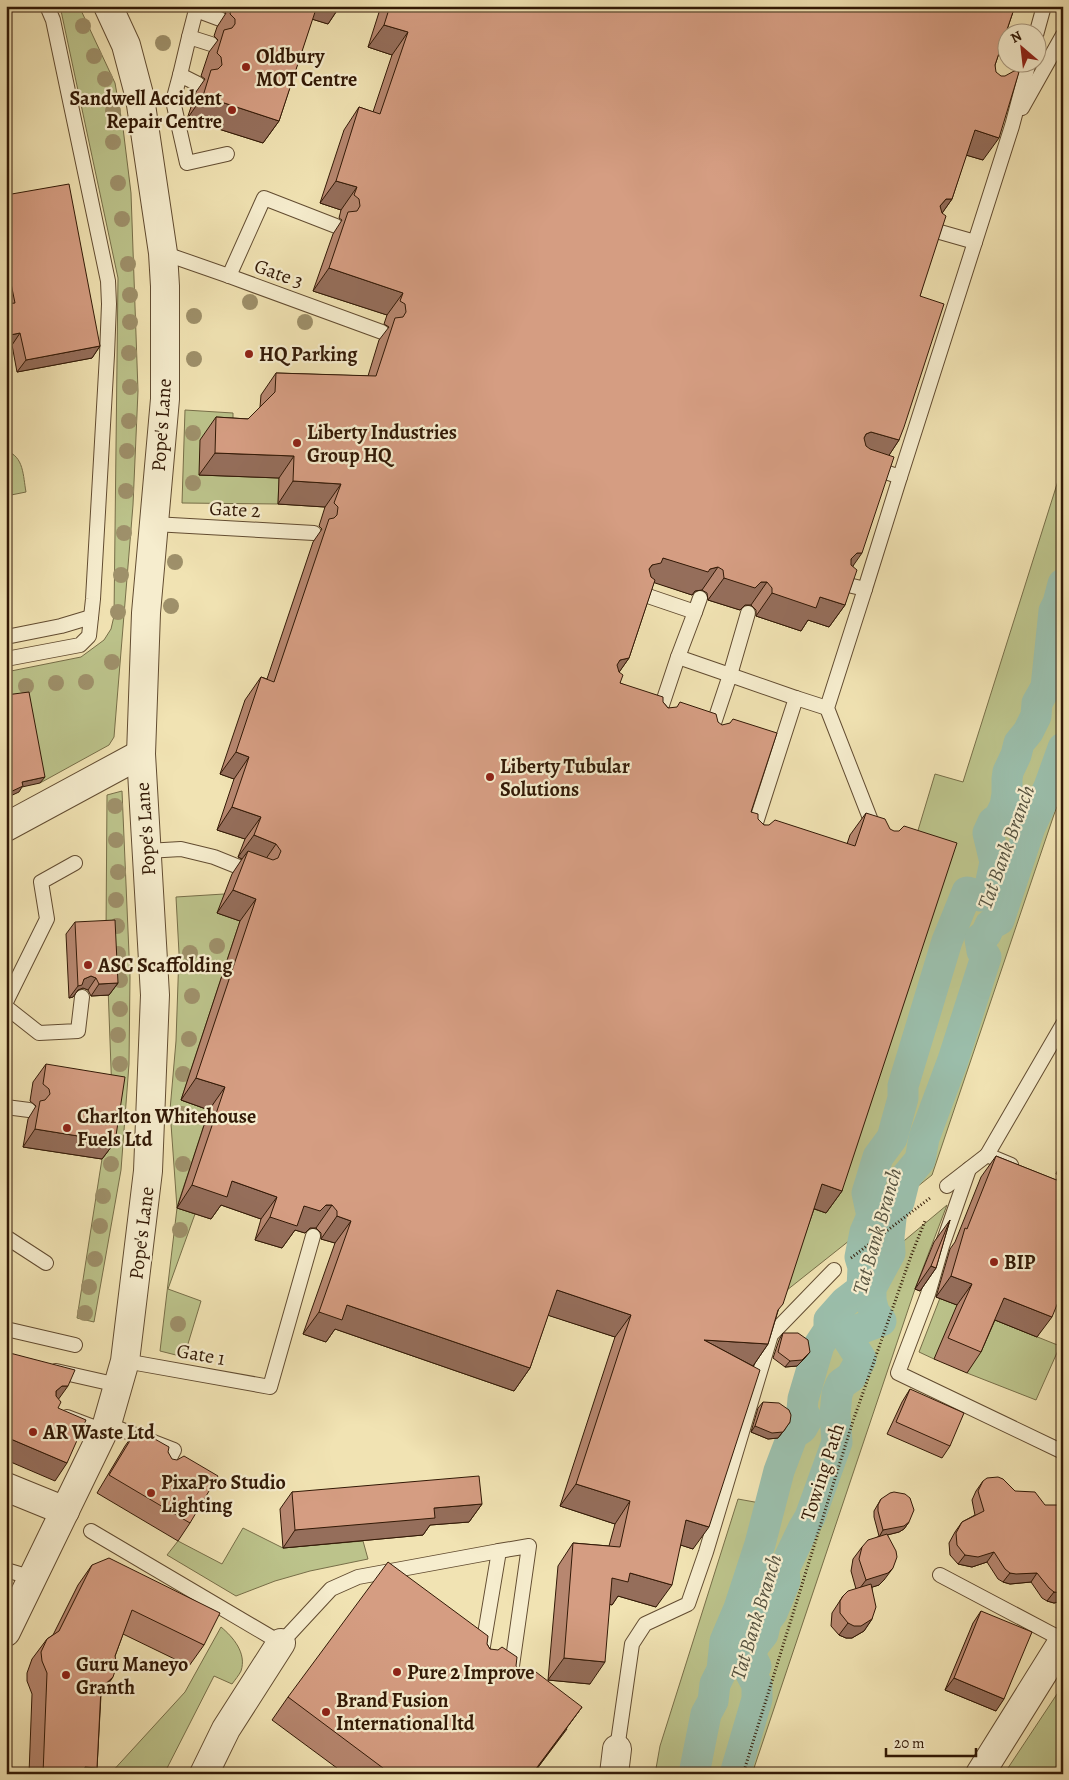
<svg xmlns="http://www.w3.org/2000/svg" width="1069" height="1780" viewBox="0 0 1069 1780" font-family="Alegreya,serif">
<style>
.green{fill:#bcc38b;stroke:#776e48}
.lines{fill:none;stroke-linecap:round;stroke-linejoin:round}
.canal{stroke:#9bbeab;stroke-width:31}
.service-casing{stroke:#624c31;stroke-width:16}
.minor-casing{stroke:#624c31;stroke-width:30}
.path{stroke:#321906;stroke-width:3;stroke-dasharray:1 2.5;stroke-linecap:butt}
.service{stroke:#f6edce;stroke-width:14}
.minor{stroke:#f6edce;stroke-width:28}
.tree{fill:#9e906a}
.wall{fill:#b78770;stroke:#321906}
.shaded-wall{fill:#956e5b;stroke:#321906}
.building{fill:#d59d82;stroke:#321906}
.poi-dot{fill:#8f2418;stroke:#f6edce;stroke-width:2}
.labels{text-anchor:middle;stroke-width:4.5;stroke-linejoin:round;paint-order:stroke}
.poi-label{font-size:20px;font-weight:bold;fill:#321906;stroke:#f6edce;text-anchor:start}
.street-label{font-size:20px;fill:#321906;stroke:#f6edce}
.water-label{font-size:21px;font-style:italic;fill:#575340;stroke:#f6edce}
</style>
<rect width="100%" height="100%" fill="#f1e3b3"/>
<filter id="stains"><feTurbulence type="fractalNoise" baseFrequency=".004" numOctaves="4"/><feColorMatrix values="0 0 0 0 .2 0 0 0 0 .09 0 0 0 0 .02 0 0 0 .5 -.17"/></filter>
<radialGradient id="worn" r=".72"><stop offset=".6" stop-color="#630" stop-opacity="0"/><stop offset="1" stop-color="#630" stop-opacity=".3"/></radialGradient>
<g class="green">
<polygon points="60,6 79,6 115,83 123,128 131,193 138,391 133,505 114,737 109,745 40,783 24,698 6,701 6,672 81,657 104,640 111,629 114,616 118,278"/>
<polygon points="185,410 233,413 233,441 279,478 278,504 182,503"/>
<path d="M6,451C24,456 23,476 26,492L6,496Z"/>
<polygon points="1063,465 1063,788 932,1175 777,1298 935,774 963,782"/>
<polygon points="122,791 130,977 129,1064 121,1170 94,1322 77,1318 112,1095 106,932 107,795"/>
<polygon points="224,894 240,921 181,1100 209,1110 177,1207 195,1214 168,1289 201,1301 184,1357 160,1351 177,1208 170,1110 176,1041 179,953 176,897"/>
<polygon points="947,1205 915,1289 752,1774 655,1774 660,1746 738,1499 760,1503 796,1400 826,1306"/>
<polygon points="940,1298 1060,1346 1036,1400 967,1373 975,1354 934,1359 919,1352"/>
<polygon points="243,1528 283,1548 363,1541 368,1559 310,1571 275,1581 236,1596 167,1555 178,1541 222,1564"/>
<path d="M221,1627C233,1637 247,1653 241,1671C239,1675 235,1680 232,1684L214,1676L164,1774H110L185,1692Z"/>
<polygon points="1063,1685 1063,1774 1004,1774"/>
</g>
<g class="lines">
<g class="canal">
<polyline points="694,1774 706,1714 713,1701 715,1684 722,1670 725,1641 739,1608 760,1544 779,1471 793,1434 802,1428 807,1419 802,1410 803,1399 819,1345 829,1330 829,1320 845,1302 862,1289 863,1267 860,1257 865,1232 872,1216 867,1193 878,1157 892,1138 903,1098 903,1086 947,941 967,892 981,896 990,886 995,862 988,833 993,822 999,818 1005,806 1007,794 1007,779 1008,772 1016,755 1019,743 1028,732 1036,716 1037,703 1046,687 1054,611 1058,603 1063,584"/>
<polyline points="735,1774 757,1699 757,1685 750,1672 756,1666 750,1654 755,1644 763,1634 766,1621 772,1613 779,1596 785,1581 784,1569 803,1529 810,1517 837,1442 835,1414 837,1394 841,1384 851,1377 861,1359 846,1336 852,1336 857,1330 881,1321 874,1312 871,1300 871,1288 890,1253 889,1237 892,1209 899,1202 905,1178 920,1160 924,1138 953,1060 986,957 982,951 980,939 986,934 990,925 999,920 1030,827 1049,787 1063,748"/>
</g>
<g class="service-casing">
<g id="service">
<polyline points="1036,35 1044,6"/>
<polyline points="189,37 196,10 220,19"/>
<polyline points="180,75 189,37 211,44"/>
<polyline points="198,84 180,75 173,101 187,163 227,154"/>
<polyline points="1022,108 1063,35"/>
<polyline points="933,230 975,242 1012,126 1029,62"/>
<polyline points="163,253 229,276 382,332"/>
<polyline points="229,276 264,198 336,226"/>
<polyline points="871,467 900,477 975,242"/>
<polyline points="154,524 314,533"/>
<polyline points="844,584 865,589 900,477"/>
<polyline points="865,589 827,708 875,831"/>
<polyline points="642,594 695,612 678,657 730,675 748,613"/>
<polyline points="695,612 700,598"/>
<polyline points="6,637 61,626 91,617"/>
<polyline points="6,659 80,645 89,636 93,599 107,355 109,304 108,281 53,20 47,6"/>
<polyline points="649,701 662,705 678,657"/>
<polyline points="711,732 730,675 796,698"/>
<polyline points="753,832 796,698 827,708"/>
<polyline points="147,851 181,849 214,857 254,873"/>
<polyline points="6,1002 47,919 41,882 75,863"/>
<polyline points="6,1007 39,1033 78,1031 82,997"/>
<polyline points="6,1107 29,1110"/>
<polyline points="1011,1165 987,1155 1063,1024"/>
<polyline points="969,1169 942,1246 928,1294 898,1373 1063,1452"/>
<polyline points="947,1186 987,1155"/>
<polyline points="6,1237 46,1263"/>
<polyline points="6,1329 75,1345"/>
<polyline points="125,1361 270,1387 313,1236"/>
<polyline points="56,1371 118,1385"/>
<polyline points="67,1417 104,1431"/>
<polyline points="107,1424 174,1450 164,1469"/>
<polyline points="91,1531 281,1643 331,1589 358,1577 499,1551"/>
<polyline points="6,1570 33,1578"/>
<polyline points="940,1575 1063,1640"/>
<polyline points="482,1652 499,1551 529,1546 511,1673"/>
<polyline points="617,1749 632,1644 645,1624 688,1604 706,1552 771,1335 834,1270"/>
</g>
</g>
<g class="minor-casing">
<g id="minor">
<polyline points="6,827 141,754"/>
<polyline points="6,1487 65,1511"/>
<polyline points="6,1632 107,1424 125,1361 148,1171 155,995 141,754 146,613 165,399 165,286 163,253 140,98 126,45 108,6"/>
<polyline points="204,1774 226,1729 281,1643"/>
<polyline points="614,1774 617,1749"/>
<polyline points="980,1774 1063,1641"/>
</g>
</g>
<g class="path">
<polyline points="851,1258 930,1198"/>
<polyline points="743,1774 852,1424 911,1256 925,1221"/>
</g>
<use href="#service" class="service"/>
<use href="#minor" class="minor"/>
</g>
<g class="tree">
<circle cx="83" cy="26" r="8"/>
<circle cx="163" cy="43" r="8"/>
<circle cx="94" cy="56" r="8"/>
<circle cx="105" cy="79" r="8"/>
<circle cx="113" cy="111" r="8"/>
<circle cx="113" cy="142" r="8"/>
<circle cx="118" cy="183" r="8"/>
<circle cx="122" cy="219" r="8"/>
<circle cx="128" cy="264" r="8"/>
<circle cx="130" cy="295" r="8"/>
<circle cx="250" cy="302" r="8"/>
<circle cx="194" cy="316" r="8"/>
<circle cx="130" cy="322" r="8"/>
<circle cx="305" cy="322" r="8"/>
<circle cx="129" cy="353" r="8"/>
<circle cx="194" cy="359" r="8"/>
<circle cx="130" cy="387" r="8"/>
<circle cx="129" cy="421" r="8"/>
<circle cx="193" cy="433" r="8"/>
<circle cx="127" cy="451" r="8"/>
<circle cx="193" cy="483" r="8"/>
<circle cx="126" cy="491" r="8"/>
<circle cx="124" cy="533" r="8"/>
<circle cx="175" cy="562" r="8"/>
<circle cx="121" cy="575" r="8"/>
<circle cx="171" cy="606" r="8"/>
<circle cx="118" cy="612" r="8"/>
<circle cx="112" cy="662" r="8"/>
<circle cx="86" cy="682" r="8"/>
<circle cx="56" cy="683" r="8"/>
<circle cx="26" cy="686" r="8"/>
<circle cx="115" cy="806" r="8"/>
<circle cx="116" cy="840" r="8"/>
<circle cx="118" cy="872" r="8"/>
<circle cx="116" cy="900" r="8"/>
<circle cx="117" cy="926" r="8"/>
<circle cx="217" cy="946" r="8"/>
<circle cx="190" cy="953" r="8"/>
<circle cx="118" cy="954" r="8"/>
<circle cx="120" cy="980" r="8"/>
<circle cx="192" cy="996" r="8"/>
<circle cx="120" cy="1009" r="8"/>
<circle cx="118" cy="1035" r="8"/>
<circle cx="189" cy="1039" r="8"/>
<circle cx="120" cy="1064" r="8"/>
<circle cx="183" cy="1074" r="8"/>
<circle cx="182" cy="1114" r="8"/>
<circle cx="111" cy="1164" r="8"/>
<circle cx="183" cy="1164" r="8"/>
<circle cx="103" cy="1196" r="8"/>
<circle cx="100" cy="1226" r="8"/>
<circle cx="180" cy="1230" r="8"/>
<circle cx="95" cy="1259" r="8"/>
<circle cx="89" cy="1287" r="8"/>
<circle cx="85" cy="1313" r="8"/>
<circle cx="178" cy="1324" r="8"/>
</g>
<g class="wall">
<polygon points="224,6 340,6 328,24 312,19 279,121 263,143 187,119 196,92 205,79 201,76 209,52 218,40 214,36 217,27 226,13 222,10"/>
<polygon points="381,6 1015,6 995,65 983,160 966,155 952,199 942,213 920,296 899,440 889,455 853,566 845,605 829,627 808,620 801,631 756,616 756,610 751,605 745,605 740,610 708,600 707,593 702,590 695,591 692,595 654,582 629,658 619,672 620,683 663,702 668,708 718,722 751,812 764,825 847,844 850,835 866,813 842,1191 826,1213 814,1209 778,1311 768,1344 753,1366 693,1549 681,1545 656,1607 618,1596 612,1605 610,1604 590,1684 548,1680 558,1566 573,1543 609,1546 615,1524 560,1506 615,1337 548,1315 530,1368 514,1391 335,1329 326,1342 303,1334 335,1243 321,1239 321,1233 316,1228 310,1228 305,1233 295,1230 282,1248 255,1240 261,1219 221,1205 211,1219 177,1208 209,1110 181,1100 240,921 217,913 232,874 242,859 238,857 245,839 217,830 234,779 220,774 245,700 261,677 267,679 313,542 322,529 319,526 325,507 278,504 279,478 199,475 200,440 216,417 248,419 260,407 261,395 276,373 368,376 379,340 389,327 384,324 387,315 313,291 333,234 342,220 339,218 341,210 320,203 344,130 359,107 373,112 392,55 368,47"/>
<polygon points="6,195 100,346 92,358 17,372 12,345 6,347"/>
<polygon points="75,922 118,983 109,995 91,996 88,990 83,988 78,990 73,997 69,998 66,934"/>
<polygon points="46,1064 115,1142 102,1159 23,1147 28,1119 36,1106 30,1101 33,1082"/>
<polygon points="996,1156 1056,1180 1060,1175 1056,1174 1058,1169 1063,1162 1063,1305 1057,1303 1037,1337 995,1320 981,1352 967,1373 934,1359 957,1305 936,1297 950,1249 955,1242 981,1177"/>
<polygon points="950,1220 936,1268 920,1291 915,1289 934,1242"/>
<polygon points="783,1333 805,1358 797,1366 785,1367 773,1358 779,1340"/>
<polygon points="910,1389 950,1446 942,1458 887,1434 902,1402"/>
<polygon points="763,1402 786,1428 778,1438 768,1439 751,1432 758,1408"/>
<polygon points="137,1429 168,1452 190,1523 178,1541 97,1493 125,1446"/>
<polygon points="983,1481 1063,1545 1060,1548 1063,1550 1063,1601 1054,1603 1047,1601 1042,1598 1031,1582 1010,1584 1003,1582 998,1579 987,1562 972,1567 958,1564 950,1555 949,1543 955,1532 962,1522 975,1515 972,1500 976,1491"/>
<polygon points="292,1492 482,1504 469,1522 430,1525 423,1535 283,1548 280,1509"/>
<polygon points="881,1499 909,1522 904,1529 899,1532 887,1535 884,1580 879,1585 872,1587 872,1619 864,1631 852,1638 846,1638 839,1635 831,1626 832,1613 843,1596 856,1589 851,1571 853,1559 862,1547 879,1536 874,1517 874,1511"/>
<polygon points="92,1565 204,1645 189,1666 123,1634 101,1695 97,1768 93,1774 29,1774 32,1694 27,1681 27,1673 32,1659 47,1639 53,1635 78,1585"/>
<polygon points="981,1611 996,1711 945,1690 973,1623"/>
<polygon points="487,1644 490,1649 516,1666 567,1729 533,1774 345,1774 272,1720 288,1697"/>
</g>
<g class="shaded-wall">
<polygon points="312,6 340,6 328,24 305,17"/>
<polygon points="384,25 408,32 392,55 368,47"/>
<polygon points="203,96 279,121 263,143 187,119"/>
<polygon points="975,130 999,138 983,160 959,153"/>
<polygon points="336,181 357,187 341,210 320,203"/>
<polygon points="946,199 952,199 936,222 940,206"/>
<polygon points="329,268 403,293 387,315 313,291"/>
<polygon points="20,333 12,345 6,347 6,341 10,335"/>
<polygon points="100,346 92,358 17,372 26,360"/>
<polygon points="871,432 899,440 884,463 856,454 866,434"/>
<polygon points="215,453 294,456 279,478 199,475"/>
<polygon points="293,481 341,484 325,507 278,504"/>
<polygon points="857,553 862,553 846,576 851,559"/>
<polygon points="663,558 710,569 718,567 702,590 695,591 692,595 649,581 637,587 652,565"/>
<polygon points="724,578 761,582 767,582 751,605 745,605 740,610 708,600"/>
<polygon points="772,593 820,597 845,605 829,627 808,620 801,631 756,616"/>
<polygon points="629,658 613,681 604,682 620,660"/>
<polygon points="236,752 249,757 234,779 220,774"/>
<polygon points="45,777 40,783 22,787 19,792 6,798 6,794 22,782"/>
<polygon points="232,807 261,817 245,839 217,830"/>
<polygon points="254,835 276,844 261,866 248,851 242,859 238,857"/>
<polygon points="233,890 256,899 240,921 217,913"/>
<polygon points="91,976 96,978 88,990 83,988 78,990 73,997 69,998 78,986 84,979"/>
<polygon points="118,983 109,995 91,996 99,984"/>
<polygon points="196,1078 225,1087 209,1110 181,1100"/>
<polygon points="35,1129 115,1142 102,1159 23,1147"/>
<polygon points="232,1181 277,1197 261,1219 221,1205 211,1219 177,1208 192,1185"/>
<polygon points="822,1184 842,1191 826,1213 807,1206"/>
<polygon points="332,1205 316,1228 310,1228 305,1233 295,1230 282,1248 255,1240 270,1217 304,1206"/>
<polygon points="337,1216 351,1221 335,1243 321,1239"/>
<polygon points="931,1266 936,1268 920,1291 915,1289"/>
<polygon points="951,1276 972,1284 957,1305 936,1297"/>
<polygon points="1063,1285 1063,1305 1052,1301"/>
<polygon points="557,1290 631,1315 615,1337 541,1313"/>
<polygon points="1004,1298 1052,1317 1037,1337 990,1318"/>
<polygon points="347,1305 530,1368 514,1391 335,1329 326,1342 303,1334 319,1312"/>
<polygon points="704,1340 768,1344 753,1366"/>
<polygon points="810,1352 805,1358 797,1366 785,1367 790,1361"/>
<polygon points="62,1386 68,1386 55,1404 56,1391"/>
<polygon points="790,1422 778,1438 768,1439 751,1432 755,1426"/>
<polygon points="6,1437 67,1463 55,1481 6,1460"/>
<polygon points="576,1484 630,1501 615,1524 560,1506"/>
<polygon points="482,1504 469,1522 430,1525 423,1535 283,1548 295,1530 434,1508"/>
<polygon points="686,1520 709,1527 693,1549 671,1542"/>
<polygon points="909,1522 904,1529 899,1532 879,1537 883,1530"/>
<polygon points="994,1552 987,1562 972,1567 958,1564 965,1555"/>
<polygon points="893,1568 884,1580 879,1585 857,1592 866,1580"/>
<polygon points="630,1573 672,1585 656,1607 618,1596 612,1605 597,1600 612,1578"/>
<polygon points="1010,1573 1037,1573 1031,1582 1010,1584 1003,1582"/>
<polygon points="1054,1592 1063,1593 1063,1601 1054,1603 1047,1601"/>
<polygon points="872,1619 864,1631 852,1638 846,1638 839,1635 848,1623"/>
<polygon points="564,1658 605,1662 590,1684 548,1680"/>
<polygon points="113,1677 99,1698 101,1688"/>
<polygon points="954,1678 1004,1699 996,1711 945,1690"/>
<polygon points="582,1707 533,1774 532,1774"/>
<polygon points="85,1767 97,1768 93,1774 80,1774"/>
</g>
<g class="building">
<polygon points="232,6 317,6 279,121 203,96 211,70 218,69 222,65 221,57 217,53 224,30 232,28 235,24 235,19 230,14"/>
<polygon points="390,6 1015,6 995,65 996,72 1001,76 1005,76 1014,71 1019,72 999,138 975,130 952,199 946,199 940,206 942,213 946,216 920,296 944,304 904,427 899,440 871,432 866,434 864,438 866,446 870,449 894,457 862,553 857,553 851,559 851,565 857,570 845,605 820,597 816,608 772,593 772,588 767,582 761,582 755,588 724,578 723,570 718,567 710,569 708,572 663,558 661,563 652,565 649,569 651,577 655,580 629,658 620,660 617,665 619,672 623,675 620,683 663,697 663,702 668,708 677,707 680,702 716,714 718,722 722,725 730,723 733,719 777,733 751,812 758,814 758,819 764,825 769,825 775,820 855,846 866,813 885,819 890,829 894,831 899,831 904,826 957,843 842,1191 822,1184 783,1304 778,1310 768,1344 704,1340 760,1370 709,1527 686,1520 672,1585 630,1573 628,1582 612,1578 605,1662 564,1658 573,1543 620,1547 630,1501 576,1484 631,1315 557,1290 530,1368 347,1305 342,1320 319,1312 351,1221 337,1216 337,1211 332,1205 326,1205 320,1211 304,1206 297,1226 270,1217 277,1197 232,1181 227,1197 192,1185 225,1087 196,1078 256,899 233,890 248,851 273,860 278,858 281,851 276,844 254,835 261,817 232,807 249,757 236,752 261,677 274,682 329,519 334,518 337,515 338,507 334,503 341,484 293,481 294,456 215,453 216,417 248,419 275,392 276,373 376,376 395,318 403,317 406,312 405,304 400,301 403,293 329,268 348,212 357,211 360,206 359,199 354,195 357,187 336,181 359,107 380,114 408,32 384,25"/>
<polygon points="69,184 100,346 26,360 20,333 10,335 6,317 6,304 15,303 6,259 6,195"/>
<polygon points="29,692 45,777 22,782 23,786 6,794 6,695"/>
<polygon points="115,920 118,983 99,984 96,978 91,976 84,979 82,985 78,986 75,922"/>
<polygon points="46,1064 125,1077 115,1142 35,1129 40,1101 45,1100 50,1094 49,1089 43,1084"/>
<polygon points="996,1156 1059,1181 1063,1173 1063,1290 1052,1317 1004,1298 981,1352 948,1338 972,1284 951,1276 965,1228 967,1229"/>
<polygon points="950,1220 936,1268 931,1266"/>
<polygon points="783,1333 798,1333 808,1340 810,1352 802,1360 790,1361 778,1352"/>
<polygon points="6,1352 75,1370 68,1386 62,1386 56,1391 56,1396 61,1402 58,1408 86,1420 67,1463 6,1437"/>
<polygon points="910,1389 964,1413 950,1446 896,1422"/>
<polygon points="763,1402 779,1403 789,1410 791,1415 790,1422 783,1432 772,1433 755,1426"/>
<polygon points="137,1429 169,1447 168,1452 172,1459 177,1460 184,1456 218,1476 190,1523 109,1475"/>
<polygon points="479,1476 482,1504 434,1508 435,1518 295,1530 292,1492"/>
<polygon points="998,1477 1003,1479 1015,1491 1035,1492 1045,1505 1063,1505 1063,1544 1060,1547 1063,1550 1063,1593 1054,1592 1049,1588 1037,1573 1016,1574 1010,1573 1005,1569 994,1552 978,1557 965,1555 957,1545 956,1533 962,1522 984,1511 978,1491 983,1481 987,1478"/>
<polygon points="894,1492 905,1494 910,1498 914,1510 909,1522 904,1526 883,1530 878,1511 878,1505 881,1499 890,1493"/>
<polygon points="887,1534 896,1551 897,1557 893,1568 888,1573 866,1580 859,1559 862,1547 868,1540"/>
<polygon points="109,1558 220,1613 204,1645 132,1610 115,1656 117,1665 113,1677 101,1688 97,1768 85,1767 84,1774 43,1774 47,1673 42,1661 41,1652 47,1639 59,1631 92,1565"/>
<polygon points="388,1562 488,1636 487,1644 490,1649 498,1650 502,1647 517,1657 516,1666 520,1671 527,1672 532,1669 582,1707 532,1774 391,1774 288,1697"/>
<polygon points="871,1584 876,1607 872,1619 861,1626 854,1626 848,1623 840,1613 840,1601 843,1596 848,1591"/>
<polygon points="981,1611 1032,1632 1004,1699 954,1678"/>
</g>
<g class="poi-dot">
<circle cx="246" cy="67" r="5"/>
<circle cx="232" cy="110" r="5"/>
<circle cx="249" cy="354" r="5"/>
<circle cx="297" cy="443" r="5"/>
<circle cx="490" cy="777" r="5"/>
<circle cx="88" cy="965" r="5"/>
<circle cx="67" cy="1128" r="5"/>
<circle cx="994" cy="1262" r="5"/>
<circle cx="33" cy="1432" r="5"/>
<circle cx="151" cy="1493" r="5"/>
<circle cx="397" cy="1672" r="5"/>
<circle cx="66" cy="1675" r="5"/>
<circle cx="326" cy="1712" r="5"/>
</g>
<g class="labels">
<g class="poi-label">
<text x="256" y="63">Oldbury<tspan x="256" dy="23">MOT Centre</tspan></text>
<text x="222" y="105" text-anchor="end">Sandwell Accident<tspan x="222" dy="23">Repair Centre</tspan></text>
<text x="259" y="361">HQ Parking</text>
<text x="307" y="439">Liberty Industries<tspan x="307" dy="23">Group HQ</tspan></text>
<text x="500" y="773">Liberty Tubular<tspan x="500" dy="23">Solutions</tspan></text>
<text x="98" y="972">ASC Scaffolding</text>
<text x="77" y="1123">Charlton Whitehouse<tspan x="77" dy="23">Fuels Ltd</tspan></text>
<text x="1004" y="1269">BIP</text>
<text x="43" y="1439">AR Waste Ltd</text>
<text x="161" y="1489">PixaPro Studio<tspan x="161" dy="23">Lighting</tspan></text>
<text x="76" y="1671">Guru Maneyo<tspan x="76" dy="23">Granth</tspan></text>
<text x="407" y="1679">Pure 2 Improve</text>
<text x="336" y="1707">Brand Fusion<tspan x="336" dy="23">International ltd</tspan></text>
</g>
<g class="street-label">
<text transform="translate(279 273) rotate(20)" y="7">Gate 3</text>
<text transform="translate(161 425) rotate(-86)" y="7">Pope's Lane</text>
<text transform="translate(235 509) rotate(3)" y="7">Gate 2</text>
<text transform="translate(145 829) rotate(-94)" y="7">Pope's Lane</text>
<text transform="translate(141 1233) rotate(-83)" y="7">Pope's Lane</text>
<text transform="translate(201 1354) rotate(10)" y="7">Gate 1</text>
<text transform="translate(822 1472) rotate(-72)" y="7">Towing Path</text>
</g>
<g class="water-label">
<text transform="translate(1006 847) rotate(-70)" y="7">Tat Bank Branch</text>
<text transform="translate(877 1231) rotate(-74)" y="7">Tat Bank Branch</text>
<text transform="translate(756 1617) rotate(-73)" y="7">Tat Bank Branch</text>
</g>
</g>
<rect width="1069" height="1780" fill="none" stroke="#f1e3b3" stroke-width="25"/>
<rect x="8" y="8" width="1054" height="1765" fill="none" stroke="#321906" stroke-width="2.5"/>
<rect x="12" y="12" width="1044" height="1755" fill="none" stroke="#321906"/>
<g transform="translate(1022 48) rotate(332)"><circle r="24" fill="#f6edce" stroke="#a8987e"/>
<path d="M0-4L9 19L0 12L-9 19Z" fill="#8f2418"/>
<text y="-8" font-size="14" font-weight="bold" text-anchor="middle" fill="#321906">N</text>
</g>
<path d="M886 1748v8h90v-8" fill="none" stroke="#321906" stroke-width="2.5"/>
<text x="894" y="1748" font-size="15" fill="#321906" stroke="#f6edce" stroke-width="4" paint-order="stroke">20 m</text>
<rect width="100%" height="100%" filter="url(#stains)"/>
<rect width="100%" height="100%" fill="url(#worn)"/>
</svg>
